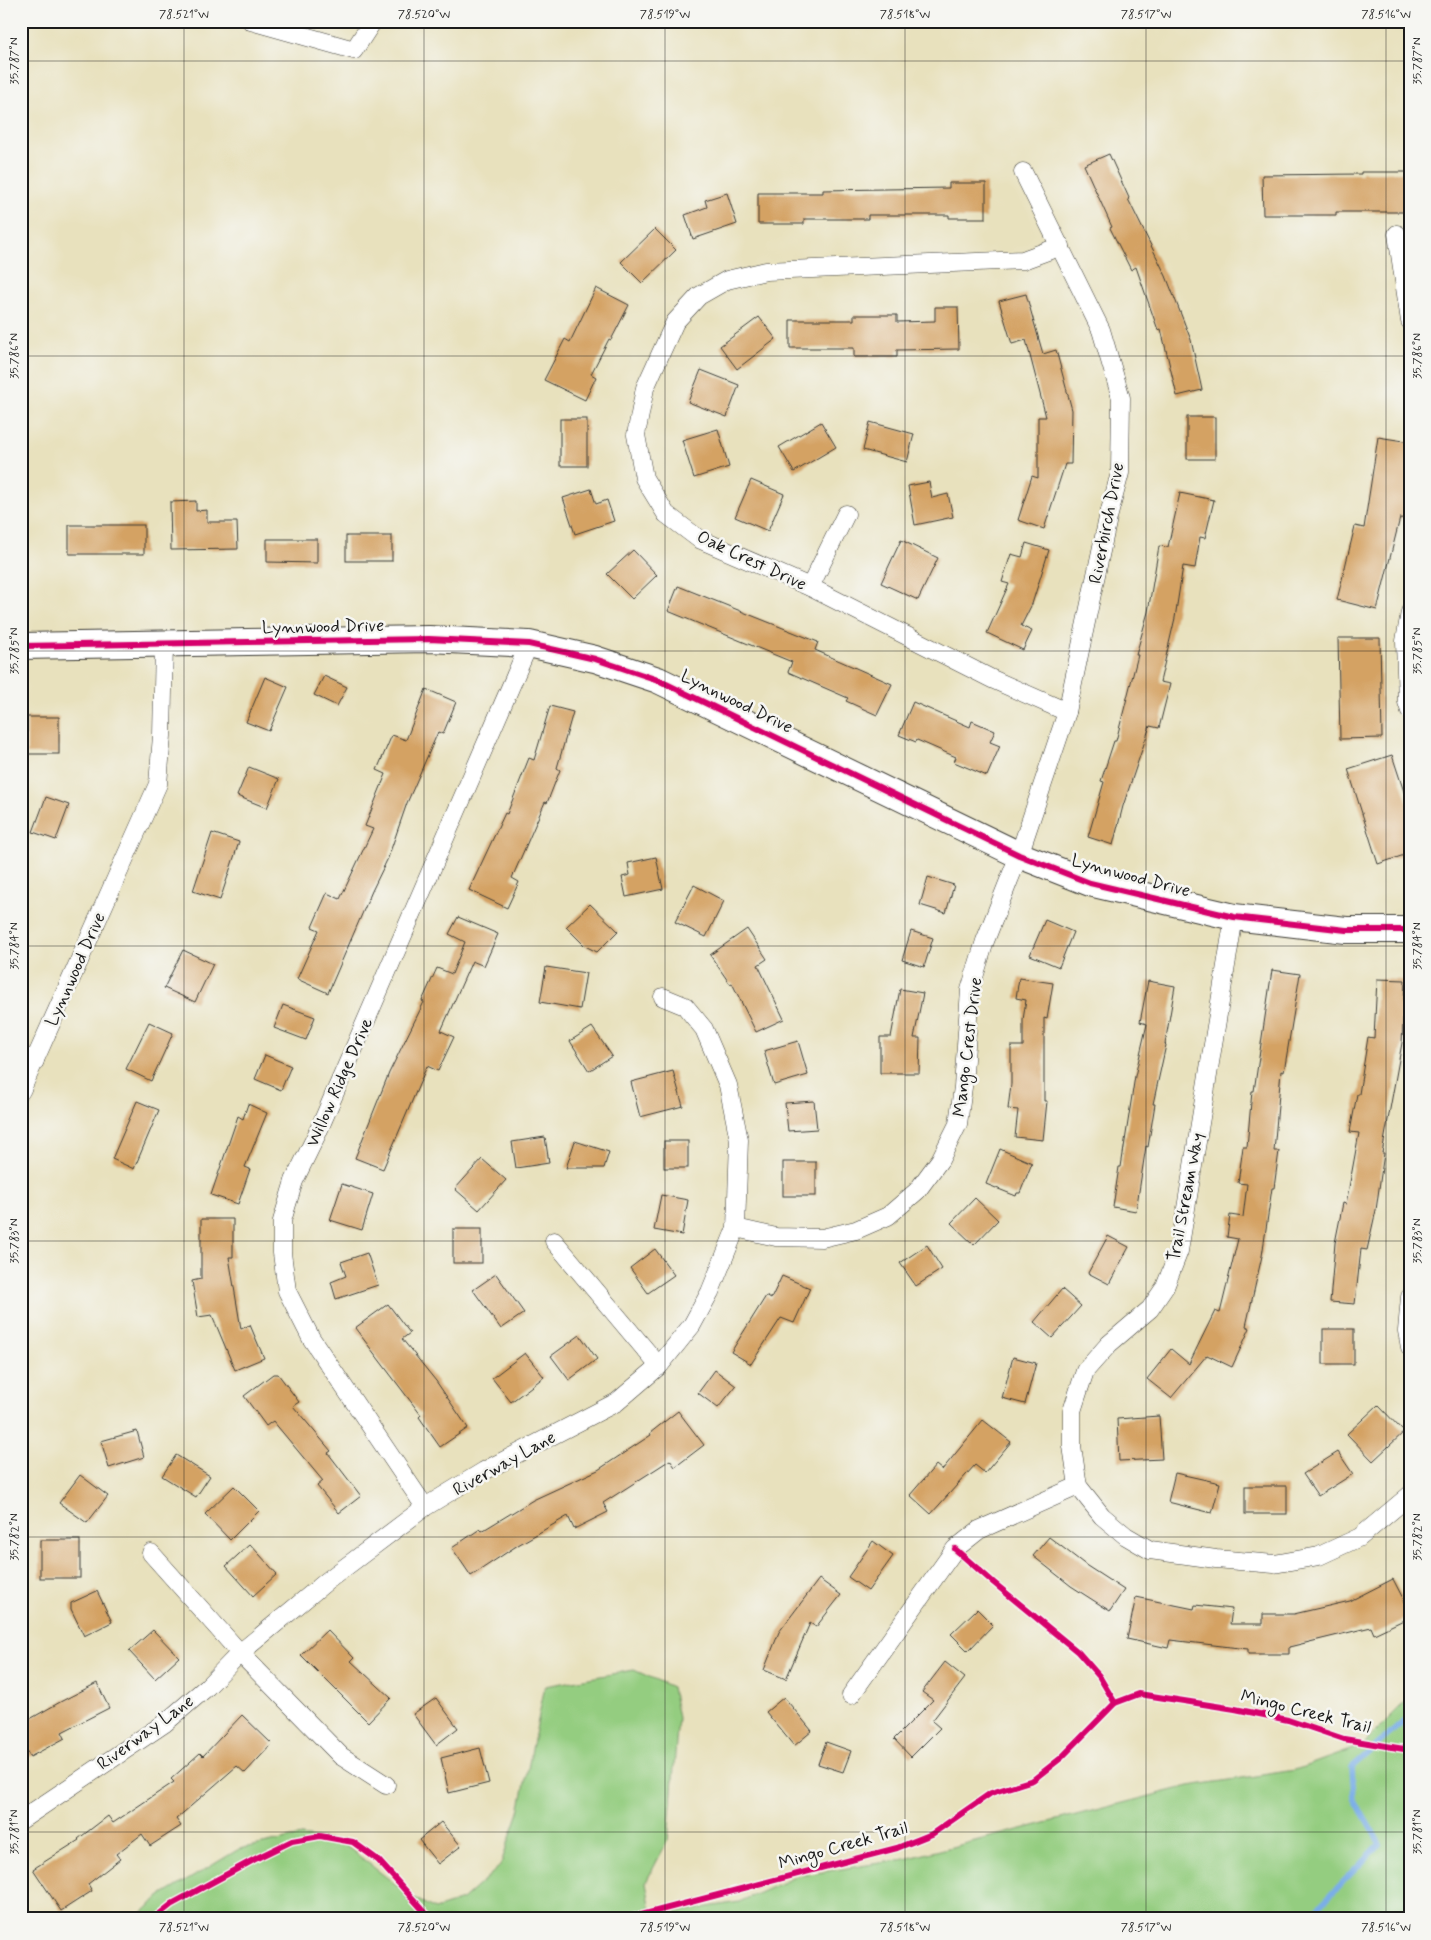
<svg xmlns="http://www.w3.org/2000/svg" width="1431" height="1940" viewBox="0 0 1431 1940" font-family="Mynerve,sans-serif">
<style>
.green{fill:#94cd80;stroke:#58744e}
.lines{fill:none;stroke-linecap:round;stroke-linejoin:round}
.stream{stroke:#7aaee7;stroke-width:5.5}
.building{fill:#d4a264}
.street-casing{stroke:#3b3a34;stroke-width:19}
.secondary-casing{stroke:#3b3a34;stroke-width:28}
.street{stroke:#fff;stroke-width:18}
.secondary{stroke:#fff;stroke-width:26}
.cycleway-casing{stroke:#f6f6f2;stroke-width:9}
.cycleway{stroke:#d6006c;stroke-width:6}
.ticks{fill:none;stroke:#1c1c1c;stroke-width:1;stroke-opacity:0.45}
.labels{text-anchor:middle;stroke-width:5;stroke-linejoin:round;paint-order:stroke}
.street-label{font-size:18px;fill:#1c1c1c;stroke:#f6f6f2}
.neatline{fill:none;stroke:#1c1c1c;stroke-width:2}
.ticks-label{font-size:12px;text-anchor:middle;fill:#1c1c1c}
</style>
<rect width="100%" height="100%" fill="#f6f6f2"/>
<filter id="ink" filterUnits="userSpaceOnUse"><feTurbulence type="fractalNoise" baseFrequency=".02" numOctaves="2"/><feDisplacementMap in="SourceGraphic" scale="10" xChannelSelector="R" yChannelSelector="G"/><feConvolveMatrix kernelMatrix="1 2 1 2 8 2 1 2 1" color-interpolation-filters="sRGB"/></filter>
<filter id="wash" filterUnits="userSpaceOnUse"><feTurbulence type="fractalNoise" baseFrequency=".0096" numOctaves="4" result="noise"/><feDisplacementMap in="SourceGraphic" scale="20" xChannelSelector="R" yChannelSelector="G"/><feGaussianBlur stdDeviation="1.12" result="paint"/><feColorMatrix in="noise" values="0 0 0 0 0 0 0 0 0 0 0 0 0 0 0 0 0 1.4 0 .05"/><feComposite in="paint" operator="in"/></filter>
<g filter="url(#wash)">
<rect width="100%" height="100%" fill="#e8e1bd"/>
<polygon class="green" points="634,1670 672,1687 678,1718 668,1840 646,1882 652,1916 739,1902 797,1876 905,1859 1189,1786 1295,1770 1361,1746 1410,1697 1410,1919 135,1919 158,1898 239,1849 301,1836 341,1842 412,1897 435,1909 462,1900 500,1866 519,1812 545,1686"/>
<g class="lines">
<polyline class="stream" points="1307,1919 1380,1844 1354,1798 1352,1767 1410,1716"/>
</g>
<g id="blocks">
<g class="building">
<polygon points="1109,154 1129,198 1128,199 1166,276 1191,340 1202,390 1177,396 1161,329 1158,330 1136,267 1131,270 1110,228 1112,227 1084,165"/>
<polygon points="1361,172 1410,172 1410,212 1336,212 1336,215 1263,215 1262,175 1361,174"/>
<polygon points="949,183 986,183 986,218 949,218 949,215 868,215 868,219 804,219 804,224 758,224 758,193 823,193 823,190 949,188"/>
<polygon points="727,193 737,224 693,239 685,215 707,207 705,200"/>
<polygon points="655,229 676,250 642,283 621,262"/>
<polygon points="596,288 629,305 611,340 609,339 591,374 596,377 585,400 544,380 565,339 570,342"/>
<polygon points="1026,294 1043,354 1056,350 1072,410 1071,464 1065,464 1044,529 1018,520 1032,476 1038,478 1038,417 1046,417 1026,340 1012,344 999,301"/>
<polygon points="935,307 958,307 959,349 897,350 897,357 854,357 854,348 790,348 790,320 854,320 854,315 897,315 897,322 935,321"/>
<polygon points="759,317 776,339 737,369 720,346"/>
<polygon points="701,370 739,385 727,417 688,402"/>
<rect x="1187" y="417" width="28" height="42"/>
<rect x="560" y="419" width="27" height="47"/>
<polygon points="821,422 836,447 794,472 779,447"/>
<polygon points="870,422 914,434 907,462 863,450"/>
<polygon points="718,429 729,467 694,478 682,440"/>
<polygon points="1378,437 1410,442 1410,519 1400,518 1377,610 1337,600 1355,526 1364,528"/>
<polygon points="751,480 784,494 768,531 735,517"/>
<polygon points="929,482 932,498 948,494 953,517 915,525 908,486"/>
<polygon points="591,489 596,504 607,500 614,521 575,534 563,498"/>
<polygon points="1180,493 1214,500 1205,538 1200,537 1195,568 1183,566 1175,618 1160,682 1170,684 1159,728 1150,726 1123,806 1113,845 1088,837 1104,782 1101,781 1114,741 1116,741 1138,655 1136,655 1148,612 1159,546 1168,547"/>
<polygon points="196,501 196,511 207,510 207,522 237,522 238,549 171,550 170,502"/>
<rect x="69" y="525" width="75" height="29"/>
<rect x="346" y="536" width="46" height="25"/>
<polygon points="267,539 317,539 317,563 267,562"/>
<polygon points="901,540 938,558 918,600 881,583"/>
<polygon points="1026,543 1049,550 1032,604 1021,626 1032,631 1023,650 987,633 1009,584 1002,582 1011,554 1022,557"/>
<polygon points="633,550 657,575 632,599 607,574"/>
<polygon points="678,586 818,642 815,650 892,684 877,715 846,701 848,698 788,672 792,662 668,611"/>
<polygon points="1338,638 1380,638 1382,738 1340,739"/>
<polygon points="324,676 347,687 337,706 314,695"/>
<polygon points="265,677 288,687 269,731 246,722"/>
<polygon points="426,689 456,702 443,734 438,732 407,803 388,858 372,891 328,993 297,979 319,930 312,927 327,893 340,899 373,829 365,826 386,774 377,770 392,735 406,740"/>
<polygon points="913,702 970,727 972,721 995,731 990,742 1000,746 987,776 954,762 956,757 917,740 916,742 899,735"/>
<polygon points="550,706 573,712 557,768 560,770 547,803 545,802 512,878 519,882 507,908 469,890 505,813 507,814 529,758 534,760"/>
<rect x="27" y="717" width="32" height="37"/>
<polygon points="1392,755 1410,810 1410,853 1378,864 1348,769"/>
<polygon points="249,767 279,779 267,808 237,796"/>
<polygon points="46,797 69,805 56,840 33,832"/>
<polygon points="212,833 239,842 220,900 193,891"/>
<polygon points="656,857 663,889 626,897 622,877 630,875 628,863"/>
<polygon points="928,877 954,885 946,913 920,905"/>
<polygon points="694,885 724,901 706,937 675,922"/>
<polygon points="590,904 618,931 597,952 585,946 566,927"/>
<polygon points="458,917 498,934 484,966 472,961 441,1031 454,1037 438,1071 427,1066 383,1169 355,1158 389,1073 424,1002 422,1001 437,968 452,974 465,942 449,934"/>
<polygon points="1045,920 1073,932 1059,967 1030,955"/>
<polygon points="747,929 767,959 758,965 784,1019 756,1032 732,983 730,984 710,955"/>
<polygon points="911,931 933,938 924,967 902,960"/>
<polygon points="183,950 213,964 195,1002 164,988"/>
<polygon points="546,967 586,973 580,1009 540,1002"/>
<polygon points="1272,970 1300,974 1284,1072 1281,1071 1274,1151 1279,1151 1274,1188 1272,1188 1262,1256 1246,1326 1250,1328 1232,1367 1207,1355 1171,1398 1147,1379 1171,1349 1189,1364 1215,1311 1220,1313 1238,1239 1227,1237 1230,1215 1243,1217 1247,1184 1238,1183 1243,1147 1247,1147 1252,1091 1254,1091"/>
<polygon points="1019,978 1053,983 1047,1019 1044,1018 1044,1101 1047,1101 1043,1140 1015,1137 1018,1110 1008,1109 1011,1084 1011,1046 1023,1046 1023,1020 1026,1000 1016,998"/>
<polygon points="1377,979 1405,980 1402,1043 1382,1153 1384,1153 1376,1210 1367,1250 1361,1249 1355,1304 1330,1302 1335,1243 1343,1203 1346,1204 1359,1133 1350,1132 1357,1094 1359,1094 1368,1037 1374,1038"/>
<polygon points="1148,981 1175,986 1165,1044 1166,1045 1153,1104 1155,1104 1148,1147 1146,1146 1136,1211 1113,1207 1119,1167 1121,1167 1135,1076 1147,1024 1140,1022"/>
<polygon points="900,989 923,993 914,1038 920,1038 919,1073 880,1073 880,1037 891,1037"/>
<polygon points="283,1005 315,1017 306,1040 274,1028"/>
<polygon points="149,1022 173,1033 151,1081 126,1069"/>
<polygon points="592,1027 612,1056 589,1071 570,1041"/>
<polygon points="798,1041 808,1075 774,1085 764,1051"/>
<polygon points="265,1055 291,1066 281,1090 255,1079"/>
<polygon points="673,1071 683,1106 640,1117 631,1082"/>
<polygon points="137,1101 159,1110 134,1169 112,1159"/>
<polygon points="814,1101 817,1129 788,1131 785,1103"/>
<polygon points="248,1104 267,1113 245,1167 250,1169 238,1204 211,1195 238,1116 243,1119"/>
<polygon points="545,1137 549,1163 516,1168 512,1142"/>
<polygon points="575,1141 609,1152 604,1168 566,1168"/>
<rect x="664" y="1141" width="24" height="27"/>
<polygon points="1000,1149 1032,1163 1020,1193 1017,1193 1016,1196 986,1184"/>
<polygon points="482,1159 506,1180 479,1210 455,1189"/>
<rect x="783" y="1162" width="33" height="34"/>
<polygon points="342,1184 373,1194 362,1230 330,1220"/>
<polygon points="661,1195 688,1200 682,1235 654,1230"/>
<polygon points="975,1198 998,1220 974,1245 951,1223"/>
<polygon points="201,1219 233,1219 233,1257 229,1257 241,1329 250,1325 264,1358 235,1370 212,1315 198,1317 192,1281 201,1279"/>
<rect x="453" y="1229" width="29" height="34"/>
<polygon points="1108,1236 1129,1247 1109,1284 1088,1273"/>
<polygon points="927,1245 942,1269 916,1286 900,1263"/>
<polygon points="655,1249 674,1275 648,1293 630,1268"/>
<polygon points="367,1253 378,1285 336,1299 331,1282 346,1276 341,1262"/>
<polygon points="496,1274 524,1313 501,1329 473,1290"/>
<polygon points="782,1276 810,1288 794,1323 781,1318 751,1364 731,1352 766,1296 771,1299"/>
<polygon points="1062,1289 1081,1306 1052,1338 1034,1322"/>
<polygon points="388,1304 410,1333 402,1339 436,1381 468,1428 440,1447 419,1417 421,1415 355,1328"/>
<rect x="1323" y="1329" width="31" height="35"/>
<polygon points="580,1335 597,1359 569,1380 551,1356"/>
<polygon points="525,1353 544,1377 511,1402 492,1378"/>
<polygon points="1013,1357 1036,1363 1025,1404 1002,1398"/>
<polygon points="715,1370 736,1386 718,1408 698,1393"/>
<polygon points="273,1374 278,1374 299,1402 293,1406 331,1451 328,1453 361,1496 339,1513 317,1486 323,1481 273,1421 266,1426 244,1396"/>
<polygon points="1378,1405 1404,1432 1373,1461 1347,1434"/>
<polygon points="678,1411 704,1445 675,1467 670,1460 603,1503 608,1512 574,1529 568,1516 518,1545 471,1576 452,1548 480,1529 482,1531 533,1500 598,1470 651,1435 650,1433"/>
<polygon points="1159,1416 1162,1459 1119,1461 1117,1419"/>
<polygon points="983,1420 1011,1442 985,1473 975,1465 931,1514 910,1495 936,1465 942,1470"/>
<polygon points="137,1431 144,1457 109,1468 101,1441"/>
<polygon points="1338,1452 1353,1474 1318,1496 1303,1474"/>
<polygon points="176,1455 210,1476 196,1497 162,1476"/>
<polygon points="1175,1473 1220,1483 1212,1513 1168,1502"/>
<polygon points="80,1475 108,1496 87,1523 59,1503"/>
<polygon points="234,1486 259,1511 230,1540 205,1514"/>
<rect x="1245" y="1486" width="42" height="28"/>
<polygon points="1049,1537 1087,1566 1124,1590 1110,1611 1071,1586 1033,1556"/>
<rect x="40" y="1540" width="40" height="38"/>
<polygon points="873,1541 893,1556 868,1591 848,1577"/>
<polygon points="250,1544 277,1574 253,1596 226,1566"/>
<polygon points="819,1579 841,1595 816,1627 810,1623 786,1679 764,1670 779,1632"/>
<polygon points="1393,1579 1410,1612 1410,1617 1374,1634 1371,1627 1289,1647 1289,1654 1248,1654 1248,1649 1170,1640 1168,1648 1127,1639 1136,1597 1194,1609 1195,1605 1232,1609 1230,1624 1263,1624 1263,1614 1294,1614 1350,1601"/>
<polygon points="97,1591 112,1622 84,1636 71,1609 71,1603"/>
<polygon points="977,1609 993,1625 968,1651 951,1634"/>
<polygon points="153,1630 179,1657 155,1679 129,1651"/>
<polygon points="327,1630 354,1658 351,1661 391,1698 368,1722 301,1655"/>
<polygon points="945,1662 965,1678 932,1721 940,1728 911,1757 894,1739 933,1700 922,1692"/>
<polygon points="97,1683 109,1708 62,1732 65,1738 30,1757 21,1741 21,1724 62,1701"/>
<polygon points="784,1697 812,1731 794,1746 766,1712"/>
<polygon points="436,1698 458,1728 436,1745 413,1714"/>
<polygon points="242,1715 272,1744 245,1773 237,1766 176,1819 181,1826 150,1846 142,1834 116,1854 120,1859 88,1884 92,1891 61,1911 33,1869 79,1840 78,1839 108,1816 113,1823 174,1782 171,1779 200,1753 203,1756"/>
<polygon points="826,1742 851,1751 843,1772 818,1764"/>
<polygon points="480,1748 489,1783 449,1793 441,1758"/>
<polygon points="441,1822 461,1846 438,1864 419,1840"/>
</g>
</g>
</g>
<g filter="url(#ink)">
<use href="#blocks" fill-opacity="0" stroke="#3b3a34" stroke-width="1"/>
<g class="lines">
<g class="street-casing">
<g id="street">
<polyline points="251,21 354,50 373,21"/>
<polyline points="1397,234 1410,321"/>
<polyline points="1061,246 1023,260 766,271 727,280 699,296 675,322 645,388 636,435 644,478 666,514 699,539 810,587 992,679 1067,712"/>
<polyline points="810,587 846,514"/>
<polyline points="1410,612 1405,641 1407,702 1410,711"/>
<polyline points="1234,917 1179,1251 1165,1287 1150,1309 1109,1344 1085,1371 1072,1411 1072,1446 1078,1486 1102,1516 1126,1536 1150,1550 1216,1559 1274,1564 1319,1556 1360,1537 1410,1495"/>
<polyline points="21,1055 35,1061"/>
<polyline points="21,1091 158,784 162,736 164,644"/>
<polyline points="736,1228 776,1237 822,1238 856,1230 888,1216 917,1191 940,1160 958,1124 963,1087 970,990 985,941 1019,855 1067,712 1108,518 1120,473 1121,398 1101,330 1023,172"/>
<polyline points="554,1241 659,1366"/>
<polyline points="1410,1297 1407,1331 1410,1347"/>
<polyline points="425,1507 311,1338 287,1291 282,1253 282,1221 294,1181 317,1134 529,644"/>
<polyline points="151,1553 240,1653 341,1756 386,1785"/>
<polyline points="851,1695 955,1549 979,1530 1078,1486"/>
<polyline points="21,1820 165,1723 207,1687 240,1653 327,1581 425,1507 484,1471 617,1402 659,1366 692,1325 710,1292 736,1228 739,1140 728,1085 704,1029 685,1006 663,997"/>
</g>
</g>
<g class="secondary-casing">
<polyline id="secondary" points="21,646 429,639 529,644 595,659 658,680 1019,855 1090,883 1234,917 1346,930 1410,930"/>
</g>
<use href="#street" class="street"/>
<use href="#secondary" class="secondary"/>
<g class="cycleway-casing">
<g id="cycleway">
<polyline points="21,646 429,639 529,644 595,659 658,680 1019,855 1090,883 1234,917 1346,930 1410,930"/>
<polyline points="955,1549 994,1583 1078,1652 1099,1676 1115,1703"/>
<polyline points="153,1919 172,1904 259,1857 292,1841 320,1836 353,1842 378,1860 431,1919"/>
<polyline points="626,1919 897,1848 932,1834 991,1793 1033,1780 1061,1758 1115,1703 1139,1694 1235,1709 1288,1720 1344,1739 1410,1750"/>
</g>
</g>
<use href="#cycleway" class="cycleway"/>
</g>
</g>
<path class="ticks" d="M184,21V1919M424,21V1919M665,21V1919M905,21V1919M1146,21V1919M1386,21V1919M21,61H1410M21,356H1410M21,651H1410M21,946H1410M21,1241H1410M21,1537H1410M21,1832H1410"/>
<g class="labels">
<g class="street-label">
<text transform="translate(1106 523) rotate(-79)" y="6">Riverbirch Drive</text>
<text transform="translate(752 560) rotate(25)" y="6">Oak Crest Drive</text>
<text transform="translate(323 626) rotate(-1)" y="6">Lynnwood Drive</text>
<text transform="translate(737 701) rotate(26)" y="6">Lynnwood Drive</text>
<text transform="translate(1131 875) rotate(15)" y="6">Lynnwood Drive</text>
<text transform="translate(75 969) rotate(-66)" y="6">Lynnwood Drive</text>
<text transform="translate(967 1047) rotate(-83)" y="6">Mango Crest Drive</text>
<text transform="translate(339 1082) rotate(-66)" y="6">Willow Ridge Drive</text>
<text transform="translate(1185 1197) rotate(-79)" y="6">Trail Stream Way</text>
<text transform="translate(504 1463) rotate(-29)" y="6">Riverway Lane</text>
<text transform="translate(1306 1711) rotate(14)" y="6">Mingo Creek Trail</text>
<text transform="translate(145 1732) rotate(-36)" y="6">Riverway Lane</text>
<text transform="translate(843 1845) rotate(-16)" y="6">Mingo Creek Trail</text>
</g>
</g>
<rect width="1431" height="1940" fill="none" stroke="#f6f6f2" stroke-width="55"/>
<rect x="28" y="28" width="1376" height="1884" class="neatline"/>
<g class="ticks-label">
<text x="184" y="18">78.521°W</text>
<text x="424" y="18">78.520°W</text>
<text x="665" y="18">78.519°W</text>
<text x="905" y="18">78.518°W</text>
<text x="1146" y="18">78.517°W</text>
<text x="1386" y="18">78.516°W</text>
<text transform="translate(14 61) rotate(-90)" y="4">35.787°N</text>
<text transform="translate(1417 61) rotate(-90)" y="4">35.787°N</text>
<text transform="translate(14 356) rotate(-90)" y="4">35.786°N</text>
<text transform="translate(1417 356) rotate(-90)" y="4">35.786°N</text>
<text transform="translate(14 651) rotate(-90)" y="4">35.785°N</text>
<text transform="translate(1417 651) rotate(-90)" y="4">35.785°N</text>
<text transform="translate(14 946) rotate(-90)" y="4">35.784°N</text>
<text transform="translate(1417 946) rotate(-90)" y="4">35.784°N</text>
<text transform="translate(14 1241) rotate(-90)" y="4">35.783°N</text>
<text transform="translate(1417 1241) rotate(-90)" y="4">35.783°N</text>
<text transform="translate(14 1537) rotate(-90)" y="4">35.782°N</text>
<text transform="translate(1417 1537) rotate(-90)" y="4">35.782°N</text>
<text transform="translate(14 1832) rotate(-90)" y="4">35.781°N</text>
<text transform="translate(1417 1832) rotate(-90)" y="4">35.781°N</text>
<text x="184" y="1931">78.521°W</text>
<text x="424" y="1931">78.520°W</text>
<text x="665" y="1931">78.519°W</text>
<text x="905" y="1931">78.518°W</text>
<text x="1146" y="1931">78.517°W</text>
<text x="1386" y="1931">78.516°W</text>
</g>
</svg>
